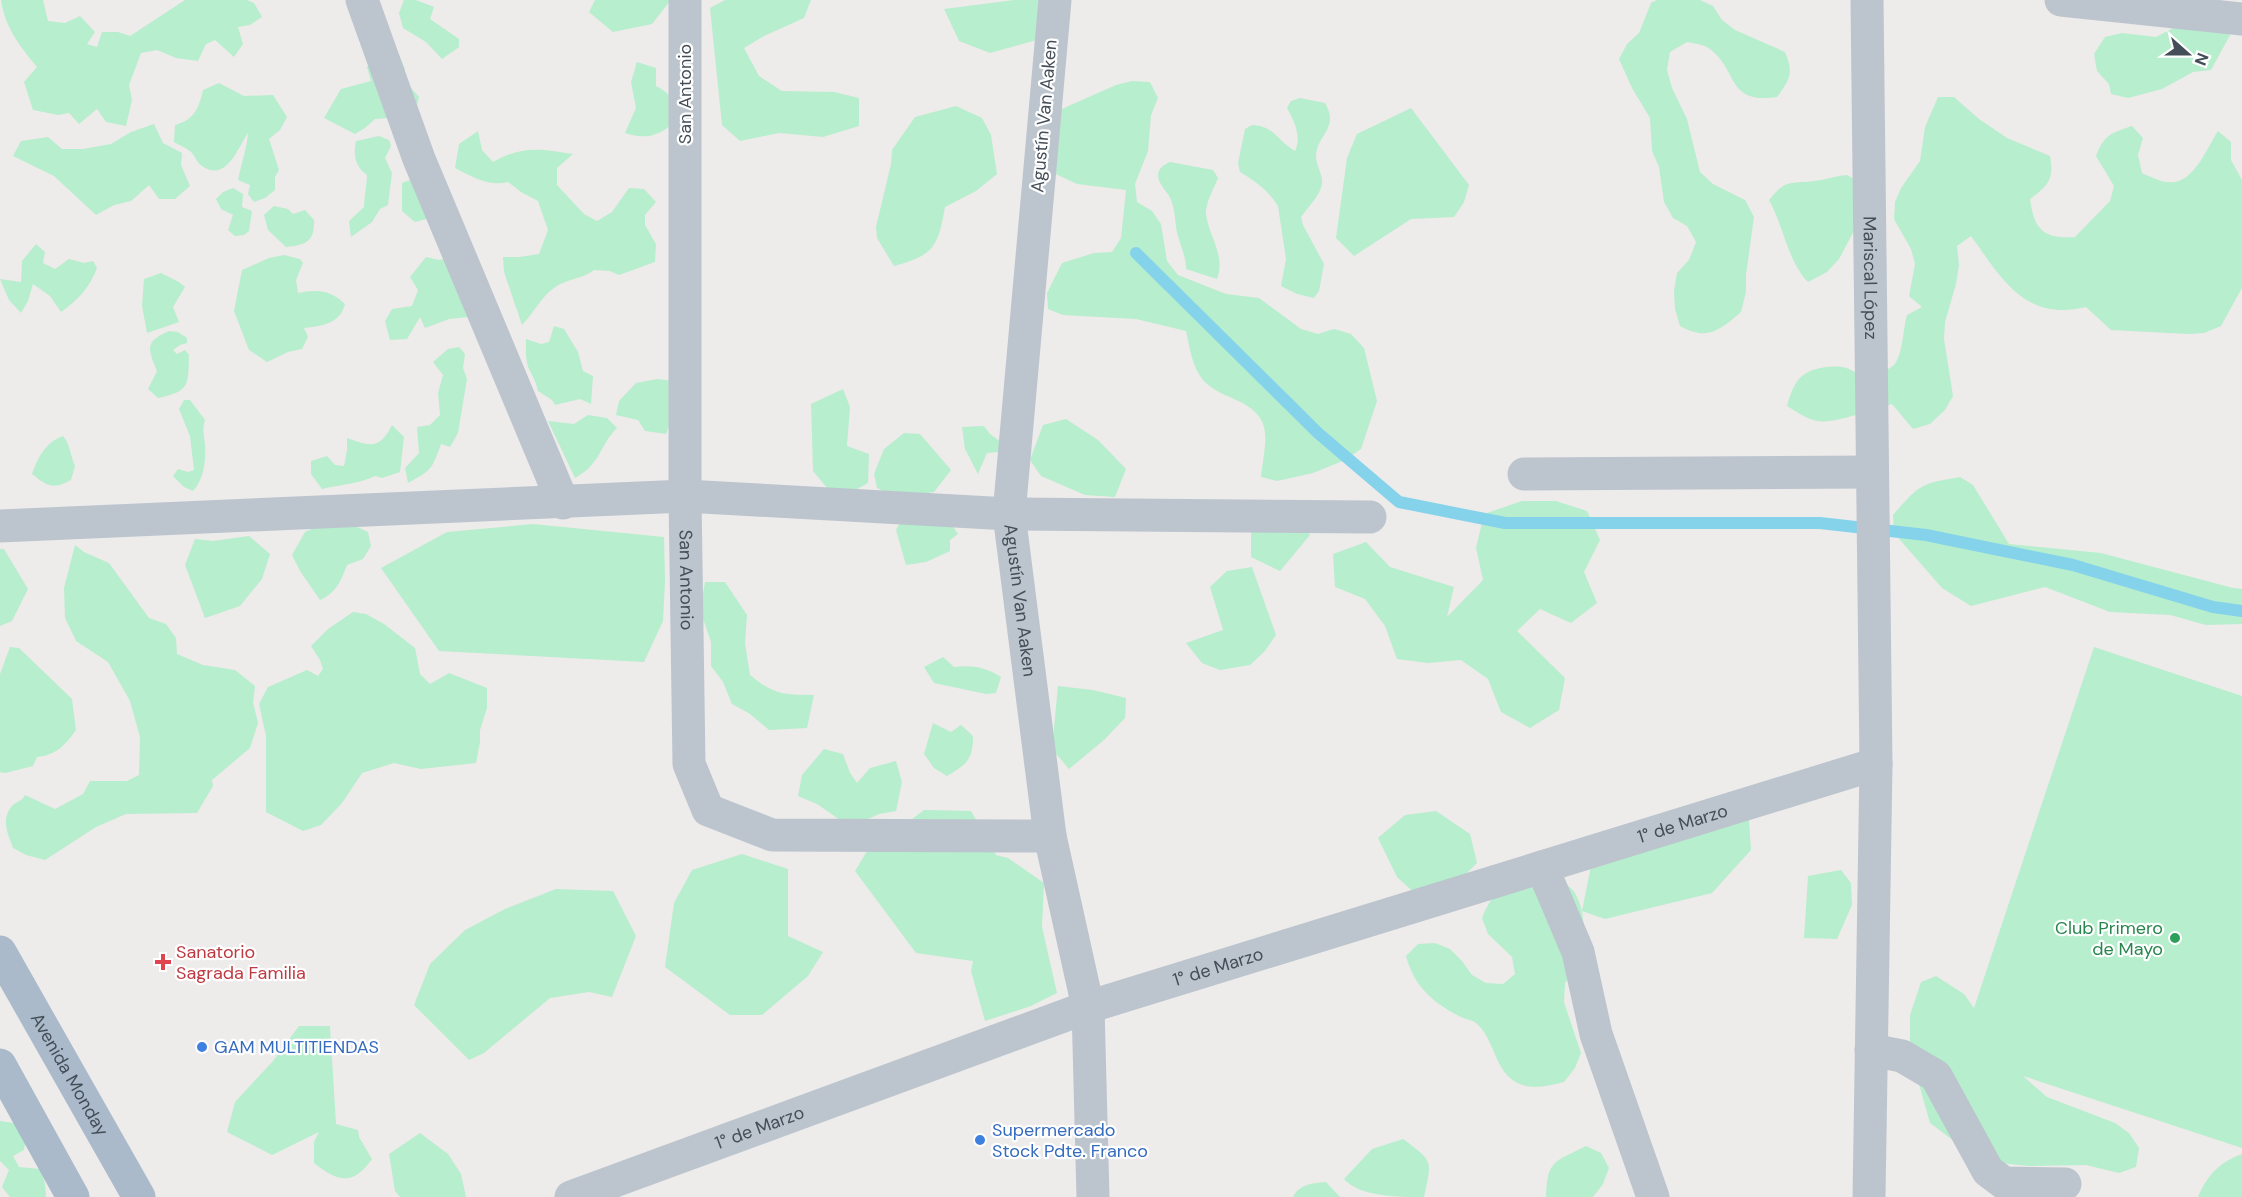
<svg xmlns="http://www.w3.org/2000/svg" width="2242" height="1197" viewBox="0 0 2242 1197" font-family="'DM Sans',sans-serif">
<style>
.green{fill:#b7eecd}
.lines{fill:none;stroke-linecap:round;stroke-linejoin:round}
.stream{stroke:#84d3eb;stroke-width:12}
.minor{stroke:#bcc5ce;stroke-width:33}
.major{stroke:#aabacb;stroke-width:33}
.leisure-dot{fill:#2e9e5b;stroke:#fff;stroke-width:2}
.health-dot{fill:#e0444e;stroke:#fff;stroke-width:2}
.shop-dot{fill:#3f7fe0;stroke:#fff;stroke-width:2}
.labels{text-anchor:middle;stroke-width:4.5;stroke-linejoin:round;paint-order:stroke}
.street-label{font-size:18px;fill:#444e58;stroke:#fff}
.leisure-label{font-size:18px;fill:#27864d;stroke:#fff;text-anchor:end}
.health-label{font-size:18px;fill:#be3a42;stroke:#fff;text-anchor:start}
.shop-label{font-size:18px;fill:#366cbe;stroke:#fff;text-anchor:start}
</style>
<rect width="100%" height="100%" fill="#eeebeb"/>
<g class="green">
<path d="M1,0H43L48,21L65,23L80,16L95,32L87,44L97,47L102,32H118L130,36L185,0H247L254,3L262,17L250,25L238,27L243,44L234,57L215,40L206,44L198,61L176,58L157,50L141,53L129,85L132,100L126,126L106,122L97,109L79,124L69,113L58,115L33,110L24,82L37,67C20,46 5,28 1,0Z"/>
<polygon points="404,0 416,0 434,7 430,19 459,39 459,47 442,59 426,42 403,28 399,13"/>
<polygon points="595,0 669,0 670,1 652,24 613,32 589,12"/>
<polygon points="725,0 811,0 804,18 764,36 744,48 759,76 782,91 834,92 859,98 859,126 823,137 779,133 740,141 722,125 710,8"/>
<polygon points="1014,0 1070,0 1051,36 990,53 959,41 944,9"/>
<path d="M1657,0H1700L1713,6L1722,20L1735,30L1785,52C1794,73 1790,79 1777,97C1723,105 1740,66 1705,46C1700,44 1692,43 1687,42L1670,52L1667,70L1672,88L1687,119L1700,172L1713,184L1745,200L1754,217L1746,275V292L1741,312C1719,331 1707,341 1680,326L1675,309L1674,291L1677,273L1689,260L1696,242L1687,226L1673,218L1664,202L1659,167L1652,151L1650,118L1632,88L1619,59L1627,44L1639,33L1651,3Z"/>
<polygon points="2204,12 2236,24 2211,70 2193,72 2162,89 2128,98 2111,94 2109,84 2097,71 2094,54 2105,37 2122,33 2156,37"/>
<polygon points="396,48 405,69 403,79 419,97 415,112 389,118 375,119 365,128 355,134 324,118 341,89 371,81 367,67 381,54"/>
<path d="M637,62L656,68V86C673,95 676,103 675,122C658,136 647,140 625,133L636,108L631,82Z"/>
<path d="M1132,81L1150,82L1158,98L1151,115L1148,151L1135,184L1137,202L1152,211L1161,224L1167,261L1178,275L1226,294L1259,298L1301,329L1318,334L1334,329L1351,334L1364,348L1377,401L1361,449L1345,460L1313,473L1277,481L1261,477C1265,439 1276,417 1234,399C1223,394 1211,389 1203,380C1192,367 1190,348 1186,331L1136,319L1063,315L1048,309L1047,293L1062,263L1094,253L1112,252L1121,238L1126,190L1077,184L1047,170L1055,112L1116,85Z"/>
<path d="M219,83L244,96L273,95L287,117L280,130L269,139L279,170L275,177V190L265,198L254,202L248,194L250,185L238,180C241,164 247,148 248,133C238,147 227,183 202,166C197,163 195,155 190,151C186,148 179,145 174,142L175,125C194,120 199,108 203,90Z"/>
<path d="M1938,97H1954L1979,119L2007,138L2050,156C2054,179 2049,185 2030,199C2034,230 2044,239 2075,237L2110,201L2114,186L2096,156C2104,135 2111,133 2132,126L2143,138L2138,155L2142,173C2151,177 2164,184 2175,182C2196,178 2207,148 2218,131L2231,142V160L2242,180V288L2221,326L2204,333L2188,334L2111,330L2086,307C2025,322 2002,279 1971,236L1957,246L1959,265L1956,284L1945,322L1944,339L1953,396L1945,410L1930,424L1913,429L1892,404C1872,409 1836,424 1817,421C1806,419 1796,411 1787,406C1790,395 1794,383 1802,376C1814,366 1841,363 1853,371C1857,373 1861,378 1864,381C1873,376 1887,371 1894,365C1903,355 1903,328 1907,315L1922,307L1909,296L1915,264L1911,249L1894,219L1895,202L1901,188L1920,161L1925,127Z"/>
<path d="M1300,98L1325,103C1340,128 1317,134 1316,156C1316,166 1323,174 1322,184C1320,196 1308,207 1301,217L1303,225L1324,264L1319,291L1314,298L1297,294L1281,286L1286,259L1278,206C1269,191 1255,181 1240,172L1238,163L1245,129L1252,125C1275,126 1277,141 1295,151C1302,136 1294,121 1287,108L1291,101Z"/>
<path d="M956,106L982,118L991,135L997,174L976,191L945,207C938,246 935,255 894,266L877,238L876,227L891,164L892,150L915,117Z"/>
<polygon points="1411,108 1469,185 1464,202 1454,217 1411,219 1354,256 1336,238 1347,158 1357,134"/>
<polygon points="154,124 163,143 182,153 181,165 190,186 175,199 159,199 149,185 131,201 114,205 96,215 54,176 13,156 21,141 48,137 62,149 83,149 111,144 131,132"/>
<path d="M478,131L482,150L493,162C523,145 541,149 573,154L557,168V185L584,214L597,221L612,212L629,188L644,189L656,202L645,215V225L656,244L655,262L619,275L610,271L594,270C581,280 567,278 554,288C542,296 533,314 522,325L504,272L503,257H519L539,254L548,230L538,201L521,192L508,182C490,187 472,177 455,168L459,144Z"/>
<path d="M379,136L389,140L391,146L385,158L392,173L388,205L380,209L372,222L351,237L349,221L364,207C364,196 367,185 367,175C355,167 353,154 356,141Z"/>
<path d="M1170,162L1213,170L1218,178C1214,188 1205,204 1206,214C1209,237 1226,256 1217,279L1186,269C1186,256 1180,245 1177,232C1175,222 1175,210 1171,200C1168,191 1158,185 1158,175C1159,167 1164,165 1170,162Z"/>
<path d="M1847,175L1861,183L1863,214L1839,259L1827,272L1808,282C1787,260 1784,227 1769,200C1786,179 1789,184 1814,181C1825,180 1835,176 1847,175Z"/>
<polygon points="413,179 431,218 415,222 402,211 402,183"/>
<polygon points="233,188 243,194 242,207 252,211 249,231 244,235 235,236 228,230 233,215 221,209 216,199 223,192"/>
<path d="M274,206L288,209L293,214L305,210L314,220C315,242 305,245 286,247L268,230L264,215Z"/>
<path d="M36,244L45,252L43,263L55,269L69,259L84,263L93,261L97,268C90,287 78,300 61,312L50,296L33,284L28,301L21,313L9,300L0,279L21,282L22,261Z"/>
<path d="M284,255L300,259L303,263L296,280L298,293C317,289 331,290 345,304C340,324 322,326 304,328L308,337L302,349L288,352L267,362L249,350L234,311L242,270L269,258Z"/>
<polygon points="426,257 439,260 455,257 468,317 449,319 425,328 420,317 407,339 390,340 385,321 392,309 412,306 418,290 410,277"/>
<polygon points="161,273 179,282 185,287 173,307 179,322 147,333 142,306 144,279"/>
<path d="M554,326L564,329L578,352L583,371L593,376L591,404L580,399L555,405L552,400L538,391C536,382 533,377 529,369C525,359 526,349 526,339L541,344L549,342Z"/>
<path d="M169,331L178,332L187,338V343L180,345L173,350L177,354L185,350L189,355C188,386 190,391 158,398L148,389L157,371C148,348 144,342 169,331Z"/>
<path d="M459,347L465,354L463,368L467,379L458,433L450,447L441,444C432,469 432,470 408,483L405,468L419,453L417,427L430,425L440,415L438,393L443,375L433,362L448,349Z"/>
<polygon points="657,379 676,381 671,420 666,434 645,431 638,420 616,415 619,401 636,383"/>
<polygon points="843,389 850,407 847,446 869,454 868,483 837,500 813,471 811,404"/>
<path d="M184,400H190L205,420C202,430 204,434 205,444C206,461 204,479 193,491L184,487L173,476L178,469L188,472L194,470L190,436L179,409Z"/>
<path d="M588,415L607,418L617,428C599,446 601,464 575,478L548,421L574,424Z"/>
<polygon points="1066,419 1098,440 1126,469 1115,497 1085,495 1041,476 1030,460 1043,425"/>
<path d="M392,425L404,437L400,472L382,478L375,476C361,483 339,485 322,489L311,474V461L327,456L335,465L344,466L347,450V438C371,447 380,449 392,425Z"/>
<polygon points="984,426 990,434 1001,442 999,452 987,453 978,474 965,449 962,427"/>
<polygon points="904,433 920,434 951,470 934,492 896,498 877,488 874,474 884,449"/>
<path d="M63,436C71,446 70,455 75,466L71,480C53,490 47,486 32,474C38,457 46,442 63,436Z"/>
<path d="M1960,477L1973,485L2009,544L2101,553L2233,588L2242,589V624L2206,625L2170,615L2110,612L2045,587L1971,606L1942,588L1894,533L1893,515C1920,484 1920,484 1960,477Z"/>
<polygon points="1522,501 1556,501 1587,511 1600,540 1584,572 1597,603 1571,623 1540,609 1517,631 1565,678 1559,710 1530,728 1501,712 1488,679 1461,660 1428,663 1397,659 1385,626 1365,599 1335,587 1333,554 1366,542 1390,567 1454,587 1447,617 1483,580 1476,548 1484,514"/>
<polygon points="1297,507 1310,535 1280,571 1251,557 1251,515"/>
<polygon points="904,515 947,518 958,534 950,540 950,551 926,562 906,565 896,530"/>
<path d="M323,524H351L368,532L371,546L363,559L347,565C341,581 336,593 320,600L300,571L292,555L305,532Z"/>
<polygon points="533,524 664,537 665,581 663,621 644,662 439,651 381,568 447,532"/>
<polygon points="249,536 270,554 262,579 240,606 205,618 185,565 195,539 213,541"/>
<path d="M75,545L84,552L109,563L149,618L166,624L176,638L177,654L203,665L235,670L255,686L253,702L258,723L250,748L212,780L213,786L197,813L126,814L96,827L45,860L26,855L13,848C8,834 1,821 11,807C15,802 22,802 25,795L55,809L83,794L90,781H127L139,775L140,737L130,701L108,662L76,641L65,618L64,588Z"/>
<polygon points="0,549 4,549 28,589 12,621 0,626"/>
<polygon points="1252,567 1276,635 1264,652 1250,665 1220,670 1202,663 1186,643 1223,630 1210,587 1227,571"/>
<path d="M705,582H725L747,615L745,643L750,675C774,695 784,695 814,695L807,728L769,730L750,714L732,704L723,682L711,666V642L700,610Z"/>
<polygon points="353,612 366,614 384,624 415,648 420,674 430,684 449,673 487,688 487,708 480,730 480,742 476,763 421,769 394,763 362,773 342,803 321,825 303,831 266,812 266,736 259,704 268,687 307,670 318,676 323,669 320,660 311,646 328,629"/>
<path d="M10,647L19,648L72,699L76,730C65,745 57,755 37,757L33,766L5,773L0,772V674Z"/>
<polygon points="2094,647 2242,696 2242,1148 2023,1076 2047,1097 2115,1123 2129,1133 2139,1148 2136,1167 2119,1173 2086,1165 2029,1166 1990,1162 1974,1156 1930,1123 1910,1052 1910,1015 1921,982 1936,976 1964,994 1974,1008"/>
<path d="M943,657L954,667C973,665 985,667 1001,677L996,693L986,694L934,683L924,667Z"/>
<polygon points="1058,686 1093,690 1126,698 1125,718 1104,740 1069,769 1052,749"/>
<path d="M933,723L951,732L961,725L973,736C973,760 967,764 947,776L934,768L924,754Z"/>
<polygon points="824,749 843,754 850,773 857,783 870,768 896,761 902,782 896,811 879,814 850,827 817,804 798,796 802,775"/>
<polygon points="924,810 971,811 996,855 1008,858 1044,883 1042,927 1057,993 1031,1006 985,1021 971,971 973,961 916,953 855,871 870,846 899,829"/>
<polygon points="1436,811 1470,834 1477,863 1466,874 1419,897 1397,877 1378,838 1405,815"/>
<path d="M1749,820L1751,850L1712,893L1605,919L1582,911C1586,948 1592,954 1565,983L1564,1002L1581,1053L1575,1068L1564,1082C1547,1086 1530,1091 1514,1081C1494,1068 1494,1038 1476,1023C1472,1020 1464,1019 1459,1016C1432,1002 1414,986 1406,956L1418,944L1435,943L1450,949L1462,961L1472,975L1486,983L1503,984L1515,974L1512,957L1488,934L1482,918C1486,909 1490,897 1501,892C1507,889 1517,888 1524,886C1554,879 1573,875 1582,911L1591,866Z"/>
<polygon points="742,854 788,869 788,936 823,952 808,976 762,1015 730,1015 665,967 674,903 692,870"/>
<polygon points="1841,870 1851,883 1852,905 1837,939 1804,938 1808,876"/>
<polygon points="556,889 613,891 636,936 612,997 589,992 550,998 484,1053 469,1060 414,1005 430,964 465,930 505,909"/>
<path d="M299,1026H330L336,1124L358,1130L359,1137L372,1159C353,1186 338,1182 314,1163V1142L319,1132L272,1155L227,1132L235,1102L273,1061Z"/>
<polygon points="0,1121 14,1123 26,1138 24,1150 13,1156 19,1167 41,1169 45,1184 46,1197 10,1197 2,1187 9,1170 0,1161"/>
<polygon points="420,1133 448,1154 461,1174 466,1197 400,1197 395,1191 389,1154"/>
<path d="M1403,1139C1434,1162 1432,1160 1424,1197C1398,1197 1360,1197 1344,1179L1372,1149Z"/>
<path d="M1586,1146L1601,1153L1609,1168L1603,1184L1593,1197H1546C1547,1159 1555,1162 1586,1146Z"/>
<path d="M2242,1154V1197H2198C2207,1175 2220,1162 2242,1154Z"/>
<path d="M1326,1182L1340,1197H1293C1299,1184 1314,1183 1326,1182Z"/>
</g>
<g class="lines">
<polyline class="stream" points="1136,253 1318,433 1399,502 1505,523 1820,523 1926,535 2073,565 2213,607 2242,611"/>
<g class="minor">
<polyline points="362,0 419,159 563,503"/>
<path id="s1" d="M685,0V496L689,764L708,810L772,835L1050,836"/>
<path id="s2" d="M1055,0L1009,514L1050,836L1088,1007L1093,1197"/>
<path id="s3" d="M1867,0L1876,764L1869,1197"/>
<polyline points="2061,0 2242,19"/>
<polyline points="1524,474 1872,472"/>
<polyline points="0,526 685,496 1009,514 1370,517"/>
<polyline points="1542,867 1578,952 1596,1034 1653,1197"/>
<polyline points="1871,1050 1902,1056 1936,1076 1988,1171 2004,1183 2065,1184"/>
<path id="s4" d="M571,1197L1088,1007L1876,764"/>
</g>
<g class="major">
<path id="s5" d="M0,952L139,1197"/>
<polyline points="0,1065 73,1197"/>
</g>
</g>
<circle class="leisure-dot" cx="2175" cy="938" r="6"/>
<path class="health-dot" d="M160 953h6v6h6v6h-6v6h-6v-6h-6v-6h6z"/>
<g class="shop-dot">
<circle cx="202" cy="1047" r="6"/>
<circle cx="980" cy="1140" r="6"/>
</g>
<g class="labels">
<g class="street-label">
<text transform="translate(685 94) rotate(-90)" y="6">San Antonio</text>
<text transform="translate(1044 116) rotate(-85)" y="6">Agustín Van Aaken</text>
<text dy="6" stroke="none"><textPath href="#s3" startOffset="278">Mariscal López</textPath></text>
<text dy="6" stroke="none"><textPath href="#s1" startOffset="580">San Antonio</textPath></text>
<text dy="6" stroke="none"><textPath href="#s2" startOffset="603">Agustín Van Aaken</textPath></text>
<text dy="6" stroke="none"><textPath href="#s4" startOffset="1173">1° de Marzo</textPath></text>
<text dy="6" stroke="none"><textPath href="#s4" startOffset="687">1° de Marzo</textPath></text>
<text dy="6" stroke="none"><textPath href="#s5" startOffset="141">Avenida Monday</textPath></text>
<text dy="6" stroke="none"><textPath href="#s4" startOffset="201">1° de Marzo</textPath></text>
</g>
<g class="leisure-label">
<text x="2163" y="934">Club Primero<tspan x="2163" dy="21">de Mayo</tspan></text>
</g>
<g class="health-label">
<text x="176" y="958">Sanatorio<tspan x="176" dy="21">Sagrada Familia</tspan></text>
</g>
<g class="shop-label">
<text x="214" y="1053">GAM MULTITIENDAS</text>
<text x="992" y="1136">Supermercado<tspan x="992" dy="21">Stock Pdte. Franco</tspan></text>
</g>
</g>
<g transform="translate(2188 54) rotate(111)" stroke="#ffffff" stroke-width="4.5" paint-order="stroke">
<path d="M0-4.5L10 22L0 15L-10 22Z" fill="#444e58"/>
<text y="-9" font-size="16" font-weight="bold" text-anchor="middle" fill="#444e58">N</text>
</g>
</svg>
